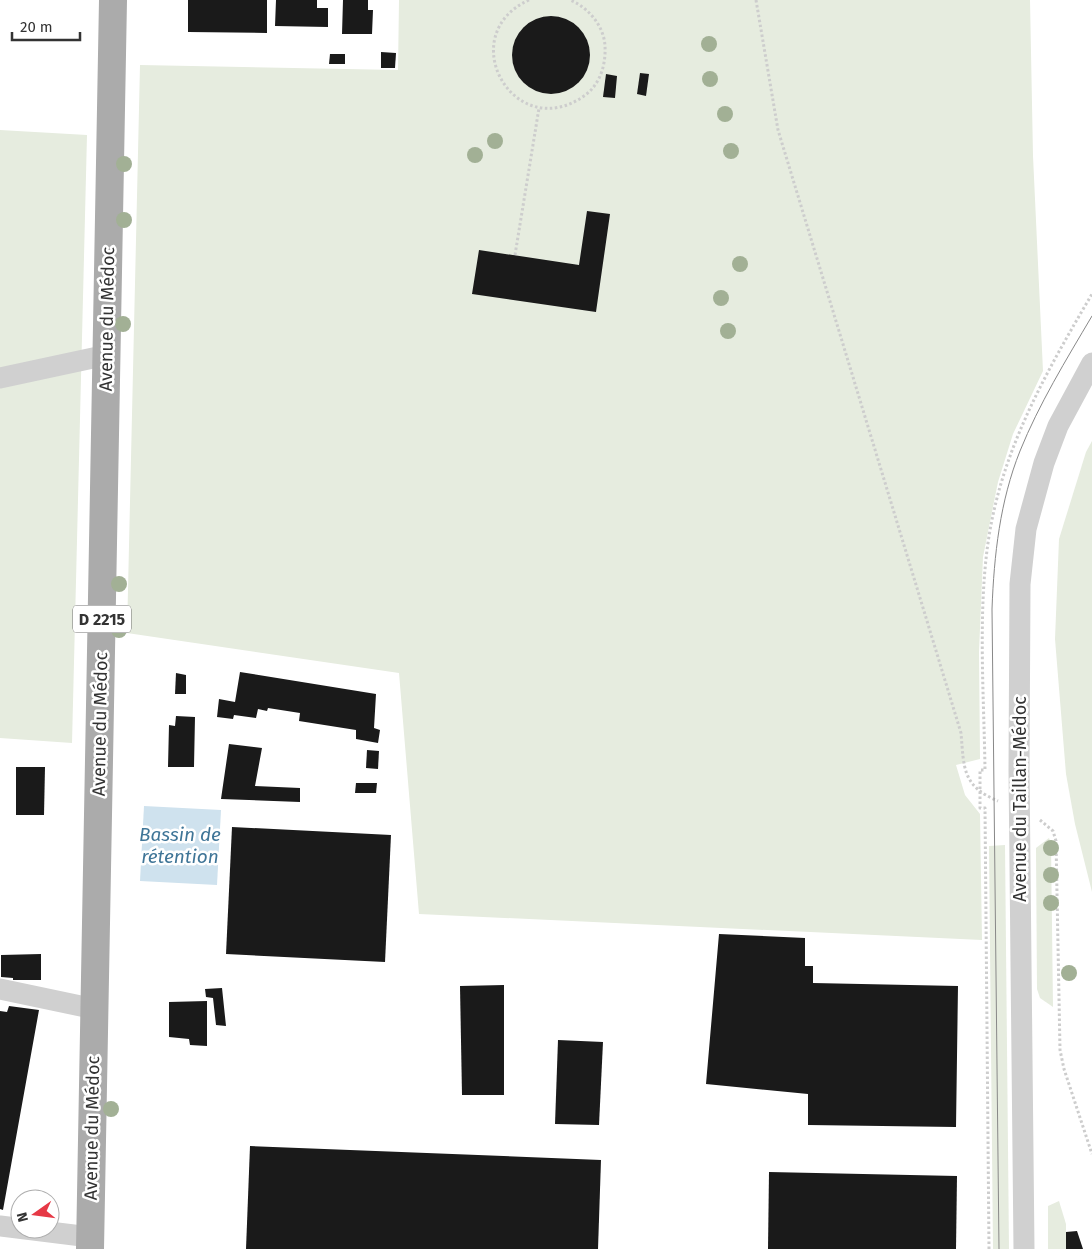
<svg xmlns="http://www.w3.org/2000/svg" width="1092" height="1249" viewBox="0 0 1092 1249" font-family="'Fira Sans',sans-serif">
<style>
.green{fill:#e6ecdf}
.water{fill:#cfe2ee}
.building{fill:#1a1a1a}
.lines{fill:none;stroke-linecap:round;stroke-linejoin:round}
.path{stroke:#cdcdcd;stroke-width:3;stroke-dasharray:2.5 2.5;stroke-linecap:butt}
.minor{stroke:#d0d0d0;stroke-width:21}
.major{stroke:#ababab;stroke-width:28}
.tram{stroke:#888;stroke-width:1}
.tree{fill:#a2b095}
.labels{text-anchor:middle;stroke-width:5;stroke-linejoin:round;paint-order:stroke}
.shield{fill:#fff;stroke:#707070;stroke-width:1}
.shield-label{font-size:16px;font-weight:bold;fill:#333}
.street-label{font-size:18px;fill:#333;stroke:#fff}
.water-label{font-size:19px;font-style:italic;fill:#3f7597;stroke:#fff}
</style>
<rect width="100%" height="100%" fill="#fff"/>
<g class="green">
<polygon points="399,0 1030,0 1033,156 1043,371 1013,434 998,482 983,557 979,652 980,759 956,765 965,795 980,814 982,940 419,914 399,673 127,633 140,65 398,70"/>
<polygon points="0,130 87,135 72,743 0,738"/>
<polygon points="1092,441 1092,892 1075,824 1066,774 1055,639 1059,539 1086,452"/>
<polygon points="1049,838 1051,843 1053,1007 1040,998 1037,989 1036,848"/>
<polygon points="1005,845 1009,1249 993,1249 989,846"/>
<polygon points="1059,1201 1066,1224 1066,1249 1048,1249 1048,1206"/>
</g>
<polygon class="water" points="144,806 221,810 217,885 140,881"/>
<g class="building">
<polygon points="188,0 267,0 267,33 188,32"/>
<polygon points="276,0 317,0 317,8 328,8 328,27 275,26"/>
<polygon points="343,0 368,0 368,10 373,10 372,34 342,34"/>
<circle cx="551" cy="55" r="39"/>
<polygon points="381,52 396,53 395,68 381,68"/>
<polygon points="330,54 345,54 345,64 329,64"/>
<polygon points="640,73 649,74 646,96 637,94"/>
<polygon points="606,74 617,76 615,98 603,97"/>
<polygon points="587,211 610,214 596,312 472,294 479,250 579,265"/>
<polygon points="240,672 376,694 374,728 380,730 378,743 356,739 356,730 299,721 300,713 268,708 267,711 258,709 256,718 234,715 233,719 217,717 219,699 235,702"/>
<polygon points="176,673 186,675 186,694 175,694"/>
<polygon points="176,716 195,717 194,767 168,767 169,725 175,726"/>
<polygon points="229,744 262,748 255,786 300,788 300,802 221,799"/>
<polygon points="367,750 379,751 378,769 366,768"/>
<polygon points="16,767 45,767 44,815 16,815"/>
<polygon points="356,783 377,783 376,793 355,793"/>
<polygon points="232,827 391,835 385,962 226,954"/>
<polygon points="719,934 805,938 805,966 813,966 813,983 958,986 956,1127 808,1125 808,1094 706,1084"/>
<polygon points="41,954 41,980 13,980 13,978 1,977 1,955"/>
<polygon points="504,985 504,1095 462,1095 460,986"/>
<polygon points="222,988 226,1026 216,1025 213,998 206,997 205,989"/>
<polygon points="207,1001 207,1046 190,1045 189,1039 169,1037 169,1002"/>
<polygon points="9,1006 39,1010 3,1210 0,1209 0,1011 7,1012"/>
<polygon points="558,1040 603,1042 599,1125 555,1124"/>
<polygon points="250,1146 601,1160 598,1249 246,1249"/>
<polygon points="769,1172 957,1176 956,1249 768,1249"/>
<polygon points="1077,1231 1083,1249 1066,1249 1066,1232"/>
</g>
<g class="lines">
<g class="path">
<path d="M529,0C452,35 514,145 584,96C600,85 606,65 605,46C604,26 588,7 570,0"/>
<path d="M756,0L778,130L961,733C964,768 962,786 998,801"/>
<polyline points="515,255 539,108"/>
<polyline points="1040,820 1053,831 1056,841 1060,1050 1064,1069 1092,1154"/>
<path d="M989,1249L985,808H980V770H985C984,690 976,592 993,515C1010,435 1051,364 1092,294"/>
</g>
<g class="minor">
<polyline points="0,378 107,355"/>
<polyline points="0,989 95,1009"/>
<polyline points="0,1226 90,1237"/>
<polyline points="1024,1249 1019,770 1020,584 1026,529 1044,463 1058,426 1092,363"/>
</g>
<polyline class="major" points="90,1249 113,0"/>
<path class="tram" d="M999,1249L992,609C994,555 1000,501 1020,451C1039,404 1066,360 1092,316"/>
</g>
<g class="tree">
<circle cx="709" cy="44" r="8"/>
<circle cx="710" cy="79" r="8"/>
<circle cx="725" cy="114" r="8"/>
<circle cx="495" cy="141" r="8"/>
<circle cx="731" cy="151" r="8"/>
<circle cx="475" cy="155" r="8"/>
<circle cx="124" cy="164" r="8"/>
<circle cx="124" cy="220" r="8"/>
<circle cx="740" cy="264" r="8"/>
<circle cx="721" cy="298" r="8"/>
<circle cx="123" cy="324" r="8"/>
<circle cx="728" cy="331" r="8"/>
<circle cx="119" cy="584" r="8"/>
<circle cx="119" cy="630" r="8"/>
<circle cx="1051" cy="848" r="8"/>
<circle cx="1051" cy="875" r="8"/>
<circle cx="1051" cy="903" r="8"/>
<circle cx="1069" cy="973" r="8"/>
<circle cx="111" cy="1109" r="8"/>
</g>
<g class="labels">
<rect class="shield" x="73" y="605.5" width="58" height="27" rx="4"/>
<g class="shield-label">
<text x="102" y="625">D 2215</text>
</g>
<g class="street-label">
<text transform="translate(107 319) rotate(-89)" y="6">Avenue du Médoc</text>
<text transform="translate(100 724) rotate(-89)" y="6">Avenue du Médoc</text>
<text transform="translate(1020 799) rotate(-90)" y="6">Avenue du Taillan-Médoc</text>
<text transform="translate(92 1128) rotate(-89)" y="6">Avenue du Médoc</text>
</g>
<g class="water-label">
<text x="180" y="841">Bassin de<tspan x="180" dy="22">rétention</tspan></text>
</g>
</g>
<g transform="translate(35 1214) rotate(256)"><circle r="24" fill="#ffffff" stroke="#adadad"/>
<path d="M0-4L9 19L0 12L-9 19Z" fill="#e63946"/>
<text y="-8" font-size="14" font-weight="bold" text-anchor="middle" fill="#333333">N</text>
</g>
<path d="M12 32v8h68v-8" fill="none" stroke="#333333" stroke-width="2.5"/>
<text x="20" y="32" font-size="15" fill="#333333" stroke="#ffffff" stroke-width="4" paint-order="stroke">20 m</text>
</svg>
